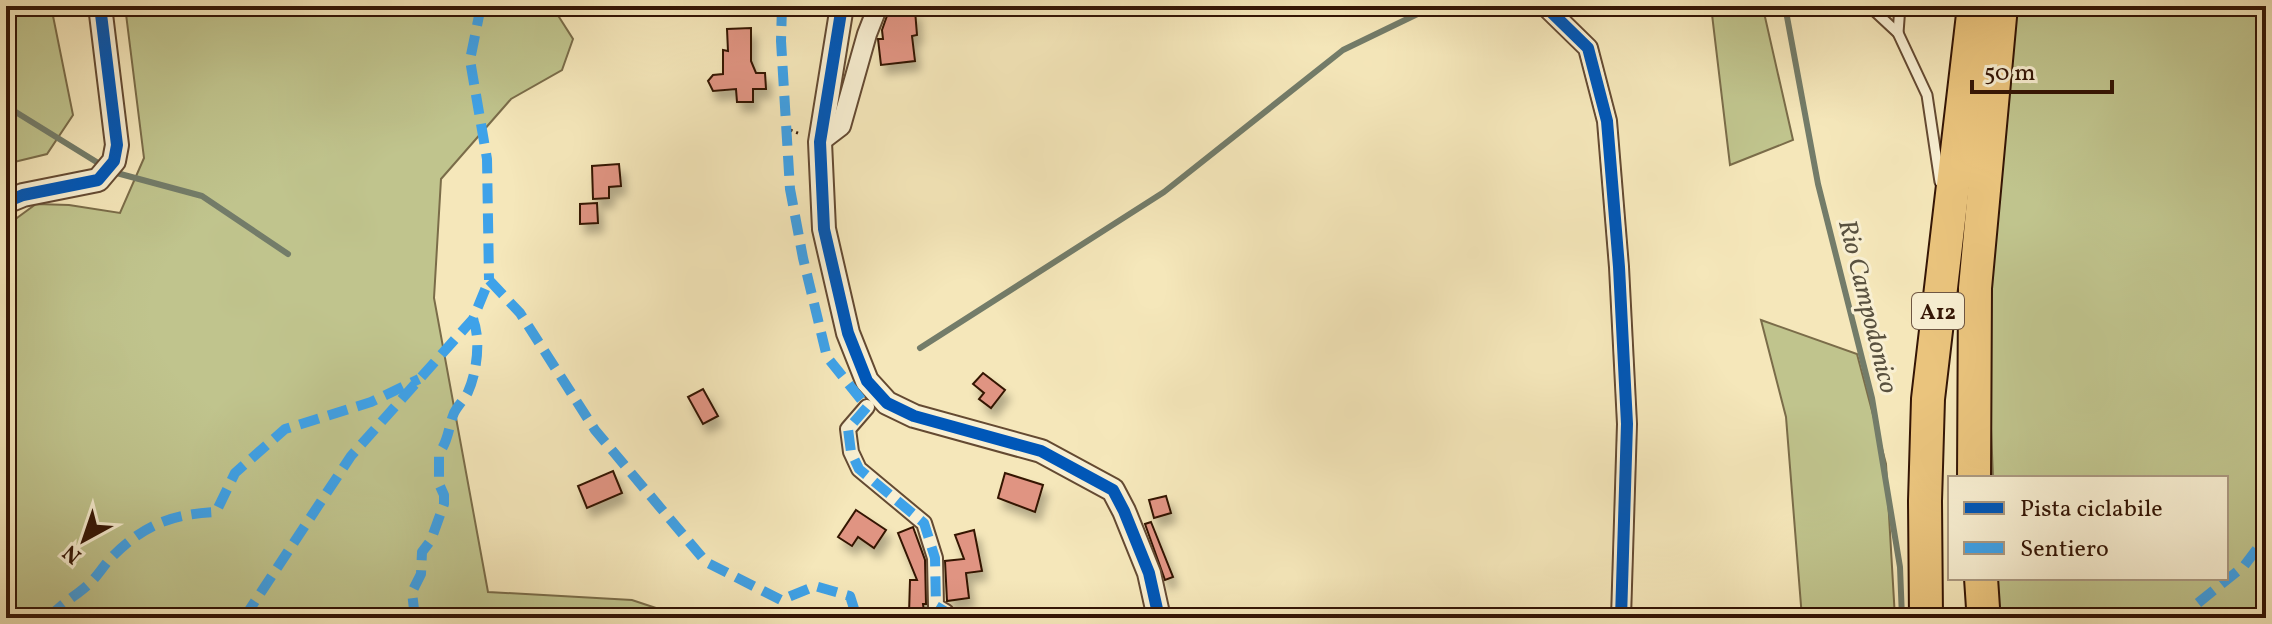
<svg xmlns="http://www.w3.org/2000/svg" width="2272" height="624" viewBox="0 0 2272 624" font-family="Vollkorn,serif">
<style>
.green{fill:#c0c48d;stroke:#7a6c49;stroke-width:2}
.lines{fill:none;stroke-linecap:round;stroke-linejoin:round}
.stream{stroke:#737c69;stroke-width:6}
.building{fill:#e09482;stroke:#341505;stroke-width:2;filter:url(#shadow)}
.service-casing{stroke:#644a32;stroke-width:13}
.pedestrian-casing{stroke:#644a32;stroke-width:18}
.minor-casing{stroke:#644a32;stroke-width:22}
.tertiary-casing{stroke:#644a32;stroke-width:26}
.motorway-casing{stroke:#341505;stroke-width:36}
.path{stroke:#341505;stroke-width:3;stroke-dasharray:2 4;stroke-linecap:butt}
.service{stroke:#f8efd2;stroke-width:9}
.pedestrian{stroke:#f8efd2;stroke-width:14}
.minor{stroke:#f8efd2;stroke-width:18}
.tertiary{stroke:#f8efd2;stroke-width:22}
.motorway{stroke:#eac47d;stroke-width:32}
.quiet{stroke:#3ea2e9;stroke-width:10;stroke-dasharray:20 10;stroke-linecap:butt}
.cycleway-casing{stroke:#f8efd2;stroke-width:17}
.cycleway{stroke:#0057b8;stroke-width:12}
.labels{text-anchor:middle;stroke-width:6;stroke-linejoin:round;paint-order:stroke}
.shield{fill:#f8efd2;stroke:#6f5642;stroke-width:2}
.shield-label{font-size:22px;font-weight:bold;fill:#341505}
.water-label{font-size:26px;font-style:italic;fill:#59513f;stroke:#f8efd2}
</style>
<defs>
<filter id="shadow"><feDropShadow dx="5" dy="9" stdDeviation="4" flood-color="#0004"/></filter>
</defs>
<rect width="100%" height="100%" fill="#f5e7ba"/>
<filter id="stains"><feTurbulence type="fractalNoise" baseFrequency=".0025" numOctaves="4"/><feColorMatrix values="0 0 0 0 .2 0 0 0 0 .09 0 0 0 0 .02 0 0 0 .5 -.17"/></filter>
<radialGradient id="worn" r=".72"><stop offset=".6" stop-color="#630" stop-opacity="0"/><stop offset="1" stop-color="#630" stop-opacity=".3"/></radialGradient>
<g class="green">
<polygon points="6,6 51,6 73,115 47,154 6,164"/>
<polygon points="125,6 552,6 573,39 562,70 511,99 441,179 434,298 488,592 632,600 686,618 6,618 6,226 36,204 69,205 120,213 144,158"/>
<polygon points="1711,6 1766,6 1765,17 1793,140 1730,165"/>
<polygon points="2013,6 2266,6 2266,618 1997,618 1996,578 2226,578 2226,478 1993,478 1988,354 1998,121"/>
<polygon points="1761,320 1857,354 1886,464 1895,618 1802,618 1786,417"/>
</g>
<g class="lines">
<g class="stream">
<polyline points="1785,6 1818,184 1872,398 1900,567 1902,618"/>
<polyline points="6,106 103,166"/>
<polyline points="113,172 202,196 288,254"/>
<polyline points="920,348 1164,192 1343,50 1434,6"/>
<polyline points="6,587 16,618"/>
</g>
</g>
<g class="building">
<polygon points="915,10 917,35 912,36 915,61 881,65 878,39 883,39 882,30 888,13"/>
<polygon points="751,28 751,61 756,73 765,73 766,89 753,89 753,102 737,102 736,89 713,91 708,81 713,75 723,74 723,50 728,51 727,29"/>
<polygon points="619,164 621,186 609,187 609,198 593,199 592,166"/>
<polygon points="597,203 598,223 580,224 580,204"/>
<polygon points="983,373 1005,390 991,408 979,399 984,393 973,384"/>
<polygon points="703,389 718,416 703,424 688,397"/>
<polygon points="613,471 622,493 587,508 578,486"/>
<polygon points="1005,473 1043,485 1035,512 998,498"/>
<polygon points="1166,496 1171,513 1154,518 1149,500"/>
<polygon points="856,510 886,530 874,548 858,537 852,546 838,537"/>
<polygon points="1151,522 1173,577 1165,580 1145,524"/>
<polygon points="913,527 925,560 926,604 923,604 924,612 909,614 910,580 917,580 898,533"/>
<polygon points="974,530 982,571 966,573 969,598 947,601 945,561 964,559 955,535"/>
</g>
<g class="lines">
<g class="service-casing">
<g id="service">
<polyline points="1869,6 1898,33 1927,95 1940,182"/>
<polyline points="1898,33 1900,6"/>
</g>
</g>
<g class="pedestrian-casing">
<polyline id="pedestrian" points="867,407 848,429 851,452 859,469 924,523 935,558 936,606 946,612 948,618"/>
</g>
<g class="minor-casing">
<g id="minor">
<polyline points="1545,6 1588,48 1607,121 1619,267 1627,424 1621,618"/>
<polyline points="820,142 841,126 867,34 878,6"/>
</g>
</g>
<g class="tertiary-casing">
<g id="tertiary">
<polyline points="842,6 820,142 824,229 848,333 867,381 887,403 914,416 1041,451 1113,490 1124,511 1149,573 1159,618"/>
<polyline points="6,202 23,195 98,180 114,161 117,145 100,6"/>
</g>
</g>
<g class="motorway-casing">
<g id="motorway">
<polyline points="1974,478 1975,288 2001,6"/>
<polyline points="1981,578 1983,608"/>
<polyline points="1926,618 1925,501 1928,399 1974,6"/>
</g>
</g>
<polyline class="path" points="785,128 800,134"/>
<use href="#service" class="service"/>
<use href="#pedestrian" class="pedestrian"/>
<use href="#minor" class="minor"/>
<use href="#tertiary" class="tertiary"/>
<use href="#motorway" class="motorway"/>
<g class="quiet">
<polyline points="481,6 470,60 487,159 489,280"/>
<polyline points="782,6 781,41 790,189 803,258 827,357 867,407 848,429 851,452 859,469 924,523 935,558 936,606 946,612 948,618"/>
<polyline points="2198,603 2244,566 2266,537"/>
<path d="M49,618C61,603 78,595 91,582C99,574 104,565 111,558C143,525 172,514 216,512L235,473L285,429L371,402L419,379"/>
<polyline points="244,618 351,456 473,319 489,280 520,313 595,430 706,562 781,600 815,586 850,596 857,618"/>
<path d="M415,618L412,592L421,574L422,552L431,540L444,504V495L439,484V453C449,440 448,428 454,413C458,405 464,400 468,392C477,372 481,339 473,319"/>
</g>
<g class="cycleway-casing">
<g id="cycleway">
<polyline points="842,6 820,142 824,229 848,333 867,381 887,403 914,416 1041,451 1113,490 1124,511 1149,573 1159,618"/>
<polyline points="1545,6 1588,48 1607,121 1619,267 1627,424 1621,618"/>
<polyline points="6,202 23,195 98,180 114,161 117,145 100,6"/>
</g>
</g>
<use href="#cycleway" class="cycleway"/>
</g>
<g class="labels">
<rect class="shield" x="1912" y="293" width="52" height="36" rx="6"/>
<g class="shield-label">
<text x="1938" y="319">A12</text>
</g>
<g class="water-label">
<text transform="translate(1869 306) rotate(76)" y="9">Rio Campodonico</text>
</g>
</g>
<rect width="2272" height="624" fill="none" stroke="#f5e7ba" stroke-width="32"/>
<rect x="8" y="8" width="2256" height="608" fill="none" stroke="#341505" stroke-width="4"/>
<rect x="16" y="16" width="2240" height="592" fill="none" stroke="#341505" stroke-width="2"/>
<rect x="1948" y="476" width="280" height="104" fill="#f8efd2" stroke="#aa9880" stroke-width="2"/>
<rect x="1964" y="502" width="40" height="12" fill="#0057b8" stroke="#aa9880" stroke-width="2"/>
<text x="2020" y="516" font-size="24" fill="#341505">Pista ciclabile</text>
<rect x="1964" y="542" width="40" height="12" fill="#3ea2e9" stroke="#aa9880" stroke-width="2"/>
<text x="2020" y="556" font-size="24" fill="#341505">Sentiero</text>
<g transform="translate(84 540) rotate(220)" stroke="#f8efd2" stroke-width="6" paint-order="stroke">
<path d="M0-6L14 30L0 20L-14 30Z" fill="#341505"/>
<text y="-12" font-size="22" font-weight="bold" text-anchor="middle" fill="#341505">N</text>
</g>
<path d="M1972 80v12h140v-12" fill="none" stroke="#341505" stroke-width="4"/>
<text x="1984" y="80" font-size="24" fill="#341505" stroke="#f8efd2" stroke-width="6" paint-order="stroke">50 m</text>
<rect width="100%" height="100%" filter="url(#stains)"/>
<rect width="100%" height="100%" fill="url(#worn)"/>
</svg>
